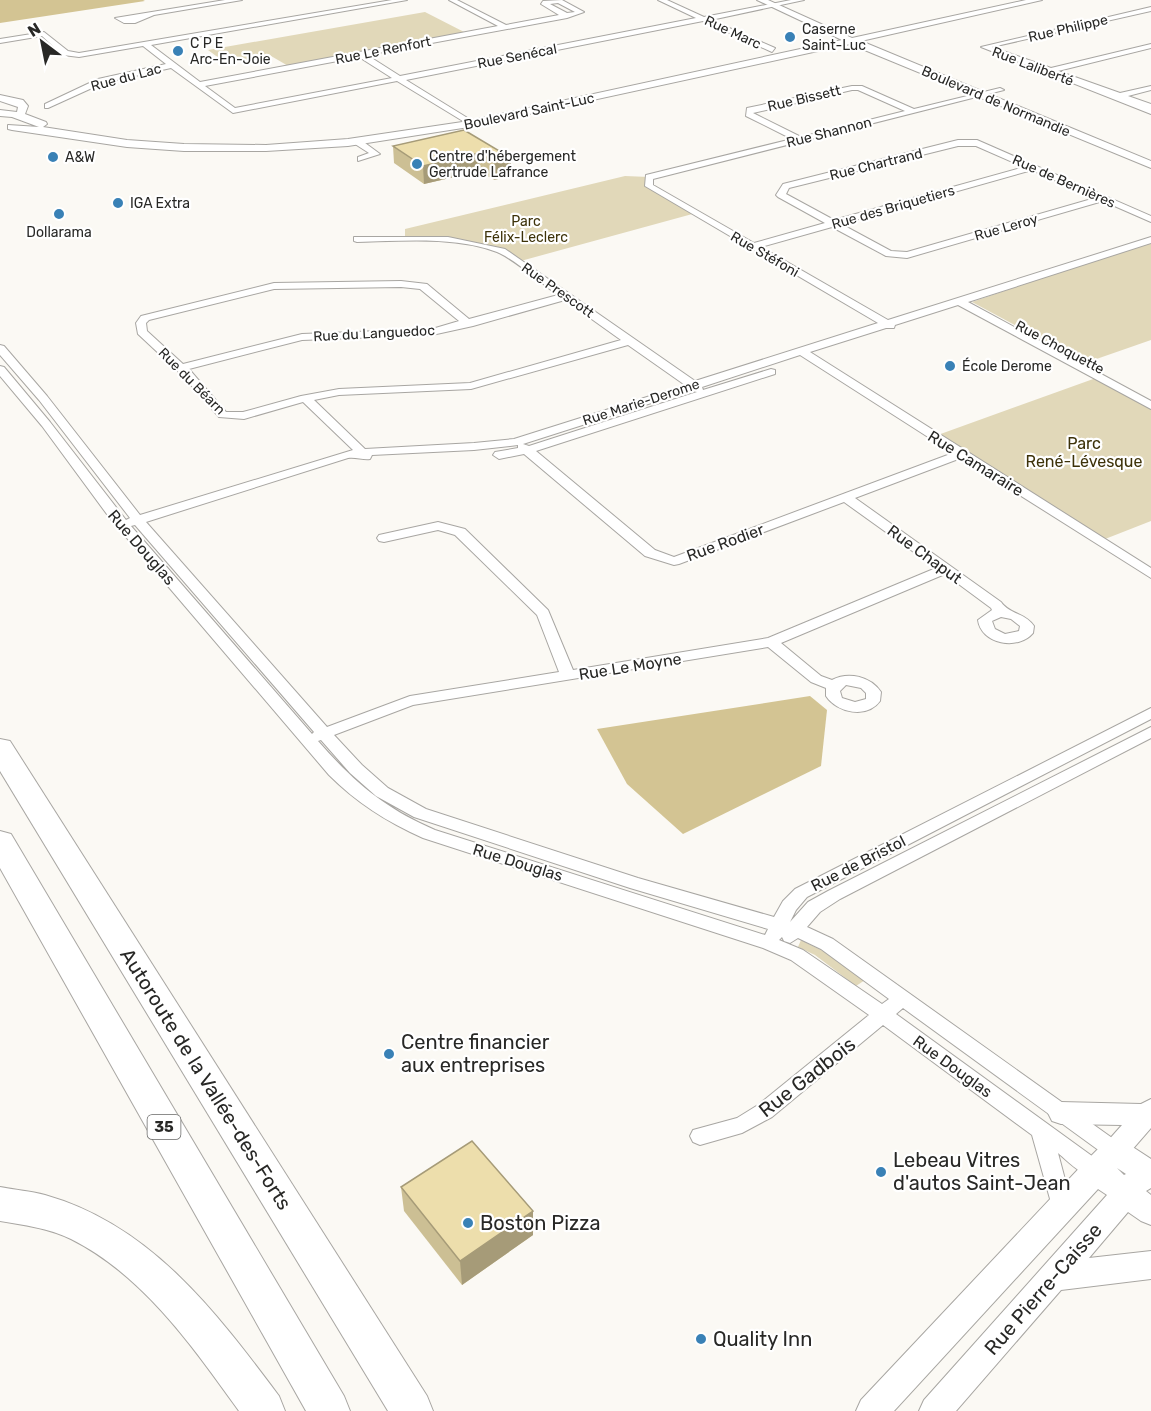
<svg xmlns="http://www.w3.org/2000/svg" width="1151" height="1411" viewBox="0 0 1151 1411" font-family="Rubik,sans-serif">
<style>
.green{fill:#e1d8b9}
.forest{fill:#d3c493}
.lines{fill:none;stroke-linecap:round;stroke-linejoin:round}
.minor-casing{stroke:#a8a6a2;stroke-width:2}
.tertiary-casing{stroke:#a8a6a2;stroke-width:2}
.secondary-casing{stroke:#a8a6a2;stroke-width:2}
.motorway-casing{stroke:#a8a6a2;stroke-width:2}
.minor{fill:#fff;fill-rule:evenodd}
.tertiary{fill:#fff;fill-rule:evenodd}
.secondary{fill:#fff;fill-rule:evenodd}
.motorway{fill:#fff;fill-rule:evenodd}
.wall{fill:#ccbf94}
.shaded-wall{fill:#a69b78}
.building{fill:#eddeac;stroke:#a69b78;stroke-width:1.5}
.poi-dot{fill:#3981b6;stroke:#fff;stroke-width:2}
.labels{text-anchor:middle;stroke-width:4.5;stroke-linejoin:round;paint-order:stroke}
.far-street-label{font-size:14px;fill:#282826;stroke:#fff}
.far-poi-label{font-size:14px;fill:#282826;stroke:#fff;text-anchor:start}
.far-park-label{font-size:14px;fill:#3d3209;stroke:#fff}
.shield{fill:#fff;stroke:#686867;stroke-width:1.5}
.shield-label{font-size:15px;font-weight:bold;fill:#282826}
.park-label{font-size:16px;fill:#3d3209;stroke:#fff}
.street-label{font-size:16px;fill:#282826;stroke:#fff}
.near-poi-label{font-size:20px;fill:#282826;stroke:#fff;text-anchor:start}
.near-street-label{font-size:20px;fill:#282826;stroke:#fff}
</style>
<rect width="100%" height="100%" fill="#fbf9f4"/>
<g class="green">
<polygon points="425,12 468,34 290,67 271,56 227,64 208,50"/>
<polygon points="625,176 649,177 647,182 696,213 517,262 479,244 405,238 405,229"/>
<polygon points="1151,241 1151,340 1085,363 972,302"/>
<polygon points="1096,378 1151,409 1151,521 1100,541 935,436"/>
<polygon points="801,940 835,957 865,980 856,986 815,955 798,947"/>
</g>
<g class="forest">
<polygon points="0,0 143,0 145,1 0,23"/>
<polygon points="810,696 827,710 821,766 683,834 627,784 597,729"/>
</g>
<g class="lines">
<g class="minor-casing">
<g id="minor">
<polygon points="225,0 242,0 154,15 135,23 124,23 115,18"/>
<path d="M392,0H407L151,45L200,82L498,26L449,0H457L506,25L559,15L541,4L543,1L562,0L584,12L567,18L367,55L400,76L696,18L658,0H667L704,17L791,0H804L711,20L775,48L772,52L703,21L406,80L474,122L475,124L471,126L397,81L233,113L171,68L103,83L48,108H45V104L98,79L166,64L143,46L79,57L63,55L42,36L0,43V39L44,32L68,51L79,53ZM558,3L575,12L567,13L550,4ZM359,57L392,78L235,108L205,86Z"/>
<polygon points="1151,7 1151,11 992,47 1051,68 1151,44 1151,48 1058,71 1120,93 1151,86 1151,90 1128,96 1151,104 1151,114 981,47"/>
<path d="M852,86H862L914,109L1000,88L1004,90L653,179V185L754,243L825,223L778,197L776,195L783,184L958,140H977L1151,216V222L1103,201L907,258L886,256L832,227L761,247L888,320L1151,237V243L968,302L1151,401V409L958,305L895,325L894,328H886L810,352L1151,568V578L961,458L855,498L1001,602C1009,614 1025,613 1034,626L1033,633C1018,651 981,644 978,620L992,610L991,608L945,574L781,643L821,676L832,680C849,671 871,677 881,692L880,701C867,719 837,713 826,696V688L811,682L768,647L413,705L334,735L362,765L388,788L426,809L638,878L774,917L783,901L795,889L1151,708V719L807,897L796,910L790,922L808,902L828,891L1151,727V738L840,899L820,912L807,927L833,939L1122,1145L1125,1151L1122,1157L1115,1160L1108,1157L903,1008L896,1014L1103,1164L1106,1170L1103,1176C1087,1182 1070,1163 1058,1153L1072,1206L1069,1213L1062,1215L1055,1213L1052,1206L1032,1135L883,1025L772,1117L742,1133L700,1145L693,1142L690,1136L693,1130L737,1118L758,1105L869,1015L791,960L763,948L423,838C387,822 357,803 329,775L109,517L42,426L0,376V366L4,367L50,422L126,520L130,518L39,400L0,355V345L4,346L47,396L140,515L353,450L303,402L244,419L219,417L183,376L138,334L136,323L141,316L274,283L401,281L427,284L469,319L558,295C541,283 514,259 497,252C454,236 402,241 357,242L354,241V237H448L505,249L695,381L878,323L645,186L646,175L792,139L746,116L747,108ZM852,90H858L905,111L801,137L753,113ZM958,146H976L1024,167L834,220L786,194L789,188ZM1032,170L1095,198L907,252L891,251L841,224ZM401,287L420,289L459,321L432,329L302,334L183,364L147,331L146,323L149,320L274,289ZM565,300L621,340L470,383L339,389L301,396L243,412H226L189,369L302,340L432,335L473,326ZM628,345L685,385L514,439L474,443L365,449L314,400L339,395L471,389ZM800,355L953,453L674,557L655,550L536,451L775,374V370L771,369L703,390L702,387ZM692,390L697,392L529,446L523,444ZM518,445V448L495,452L493,455L499,459L524,454L645,556L674,565L679,564L844,502L936,568L768,638L573,670L548,610L465,529L438,522L379,535L377,538L379,541L384,542L438,530L455,535L537,615L559,672L410,696L327,727L146,522L348,458C356,457 363,460 370,459L372,455L474,450ZM135,525L314,732L312,734L131,526ZM1001,617L1011,619L1020,626L1019,631L1005,634L995,629L992,621ZM846,685L861,688L866,693V699L855,702L842,698L840,691ZM321,740L350,773L376,796L414,817L630,888L768,929L765,935L435,830C384,808 354,782 318,741ZM782,937L784,941L790,943L798,938L821,949L889,999L882,1004L803,950L779,940Z"/>
<polygon points="355,140 361,140 380,154 358,161 358,157 369,153 355,144"/>
</g>
</g>
<g class="tertiary-casing">
<g id="tertiary">
<polygon points="757,0 768,0 852,38 1026,0 1042,0 861,41 1151,161 1151,168 850,44 469,127 348,146 266,151 184,151 127,147 12,130 8,129 8,125 39,127 12,117 0,116 0,110 17,112 18,107 0,101 0,95 23,100 28,106 25,114 46,122 47,124 43,127 127,140 184,144 266,145 348,139 469,121 842,40"/>
<polygon points="1151,1099 1151,1128 1124,1159 1115,1162 1106,1159 1102,1151 1106,1143 1122,1125 1061,1124 1052,1121 1048,1113 1052,1105 1061,1102 1141,1104"/>
</g>
</g>
<g class="secondary-casing">
<path id="secondary" d="M1115,1139L1125,1142L1151,1159V1188L1146,1191L1151,1195V1225L1141,1221L1128,1212L1089,1258L1151,1251V1279L1061,1290L956,1411H919L924,1400L1107,1195L1098,1189L894,1411H856L861,1400L1086,1161L1105,1142ZM1117,1168L1126,1174L1124,1175Z"/>
</g>
<g class="motorway-casing">
<g id="motorway">
<polygon points="0,739 10,741 427,1396 433,1411 388,1411 0,771"/>
<polygon points="0,831 11,834 344,1396 350,1411 306,1411 0,868"/>
<path d="M0,1187C15,1190 31,1191 45,1195C151,1225 216,1312 279,1396L285,1411H239C193,1347 143,1275 71,1239C48,1228 24,1225 0,1221Z"/>
</g>
</g>
<use href="#minor" class="minor"/>
<use href="#tertiary" class="tertiary"/>
<use href="#secondary" class="secondary"/>
<use href="#motorway" class="motorway"/>
</g>
<g class="wall">
<polygon points="464,130 511,158 511,176 494,180 480,171 424,184 394,163 393,146"/>
<polygon points="401,1187 533,1211 533,1235 462,1285 404,1211"/>
</g>
<g class="shaded-wall">
<polygon points="479,153 480,171 424,184 423,166"/>
<polygon points="511,158 511,176 494,180 494,162"/>
<polygon points="533,1211 533,1235 462,1285 460,1261"/>
</g>
<g class="building">
<polygon points="464,130 511,158 494,162 479,153 423,166 393,146"/>
<polygon points="472,1141 533,1211 460,1261 401,1187"/>
</g>
<g class="poi-dot">
<circle cx="790" cy="37" r="6"/>
<circle cx="178" cy="51" r="6"/>
<circle cx="53" cy="157" r="6"/>
<circle cx="417" cy="164" r="6"/>
<circle cx="118" cy="203" r="6"/>
<circle cx="59" cy="214" r="6"/>
<circle cx="950" cy="366" r="6"/>
<circle cx="389" cy="1054" r="6"/>
<circle cx="881" cy="1172" r="6"/>
<circle cx="468" cy="1223" r="6"/>
<circle cx="701" cy="1339" r="6"/>
</g>
<g class="labels">
<g class="far-street-label">
<text transform="translate(1068 28) rotate(-13)" y="5">Rue Philippe</text>
<text transform="translate(733 32) rotate(25)" y="5">Rue Marc</text>
<text transform="translate(383 50) rotate(-11)" y="5">Rue Le Renfort</text>
<text transform="translate(517 56) rotate(-11)" y="5">Rue Senécal</text>
<text transform="translate(1033 66) rotate(21)" y="5">Rue Laliberté</text>
<text transform="translate(126 77) rotate(-15)" y="5">Rue du Lac</text>
<text transform="translate(804 98) rotate(-13)" y="5">Rue Bissett</text>
<text transform="translate(996 101) rotate(23)" y="5">Boulevard de Normandie</text>
<text transform="translate(529 111) rotate(-12)" y="5">Boulevard Saint-Luc</text>
<text transform="translate(829 132) rotate(-14)" y="5">Rue Shannon</text>
<text transform="translate(876 164) rotate(-14)" y="5">Rue Chartrand</text>
<text transform="translate(1064 181) rotate(24)" y="5">Rue de Bernières</text>
<text transform="translate(893 207) rotate(-16)" y="5">Rue des Briquetiers</text>
<text transform="translate(1006 227) rotate(-16)" y="5">Rue Leroy</text>
<text transform="translate(765 254) rotate(30)" y="5">Rue Stéfoni</text>
<text transform="translate(558 290) rotate(35)" y="5">Rue Prescott</text>
<text transform="translate(374 333) rotate(-3)" y="5">Rue du Languedoc</text>
<text transform="translate(1060 347) rotate(28)" y="5">Rue Choquette</text>
<text transform="translate(192 381) rotate(45)" y="5">Rue du Béarn</text>
<text transform="translate(641 402) rotate(-18)" y="5">Rue Marie-Derome</text>
</g>
<g class="far-poi-label">
<text x="802" y="34">Caserne<tspan x="802" dy="16">Saint-Luc</tspan></text>
<text x="190" y="48">C P E<tspan x="190" dy="16">Arc-En-Joie</tspan></text>
<text x="429" y="161">Centre d'hébergement<tspan x="429" dy="16">Gertrude Lafrance</tspan></text>
<text x="65" y="162">A&amp;W</text>
<text x="130" y="208">IGA Extra</text>
<text x="59" y="237" text-anchor="middle">Dollarama</text>
<text x="962" y="371">École Derome</text>
</g>
<g class="far-park-label">
<text x="526" y="226">Parc<tspan x="526" dy="16">Félix-Leclerc</tspan></text>
</g>
<rect class="shield" x="147.5" y="1115" width="33" height="24" rx="4.5"/>
<g class="shield-label">
<text x="164" y="1132">35</text>
</g>
<g class="park-label">
<text x="1084" y="449">Parc<tspan x="1084" dy="18">René-Lévesque</tspan></text>
</g>
<g class="street-label">
<text transform="translate(976 463) rotate(32)" y="6">Rue Camaraire</text>
<text transform="translate(725 542) rotate(-20)" y="6">Rue Rodier</text>
<text transform="translate(142 547) rotate(49)" y="6">Rue Douglas</text>
<text transform="translate(925 554) rotate(36)" y="6">Rue Chaput</text>
<text transform="translate(630 666) rotate(-9)" y="6">Rue Le Moyne</text>
<text transform="translate(518 862) rotate(17)" y="6">Rue Douglas</text>
<text transform="translate(858 863) rotate(-27)" y="6">Rue de Bristol</text>
<text transform="translate(953 1066) rotate(36)" y="6">Rue Douglas</text>
</g>
<g class="near-poi-label">
<text x="401" y="1049">Centre financier<tspan x="401" dy="23">aux entreprises</tspan></text>
<text x="893" y="1167">Lebeau Vitres<tspan x="893" dy="23">d'autos Saint-Jean</tspan></text>
<text x="480" y="1230">Boston Pizza</text>
<text x="713" y="1346">Quality Inn</text>
</g>
<g class="near-street-label">
<text transform="translate(807 1077) rotate(-38)" y="7">Rue Gadbois</text>
<text transform="translate(206 1079) rotate(58)" y="7">Autoroute de la Vallée-des-Forts</text>
<text transform="translate(1043 1289) rotate(-49)" y="7">Rue Pierre-Caisse</text>
</g>
</g>
<g transform="translate(42 42) rotate(328)" stroke="#ffffff" stroke-width="4.5" paint-order="stroke">
<path d="M0-4.5L10 22L0 15L-10 22Z" fill="#282826"/>
<text y="-9" font-size="16" font-weight="bold" text-anchor="middle" fill="#282826">N</text>
</g>
</svg>
